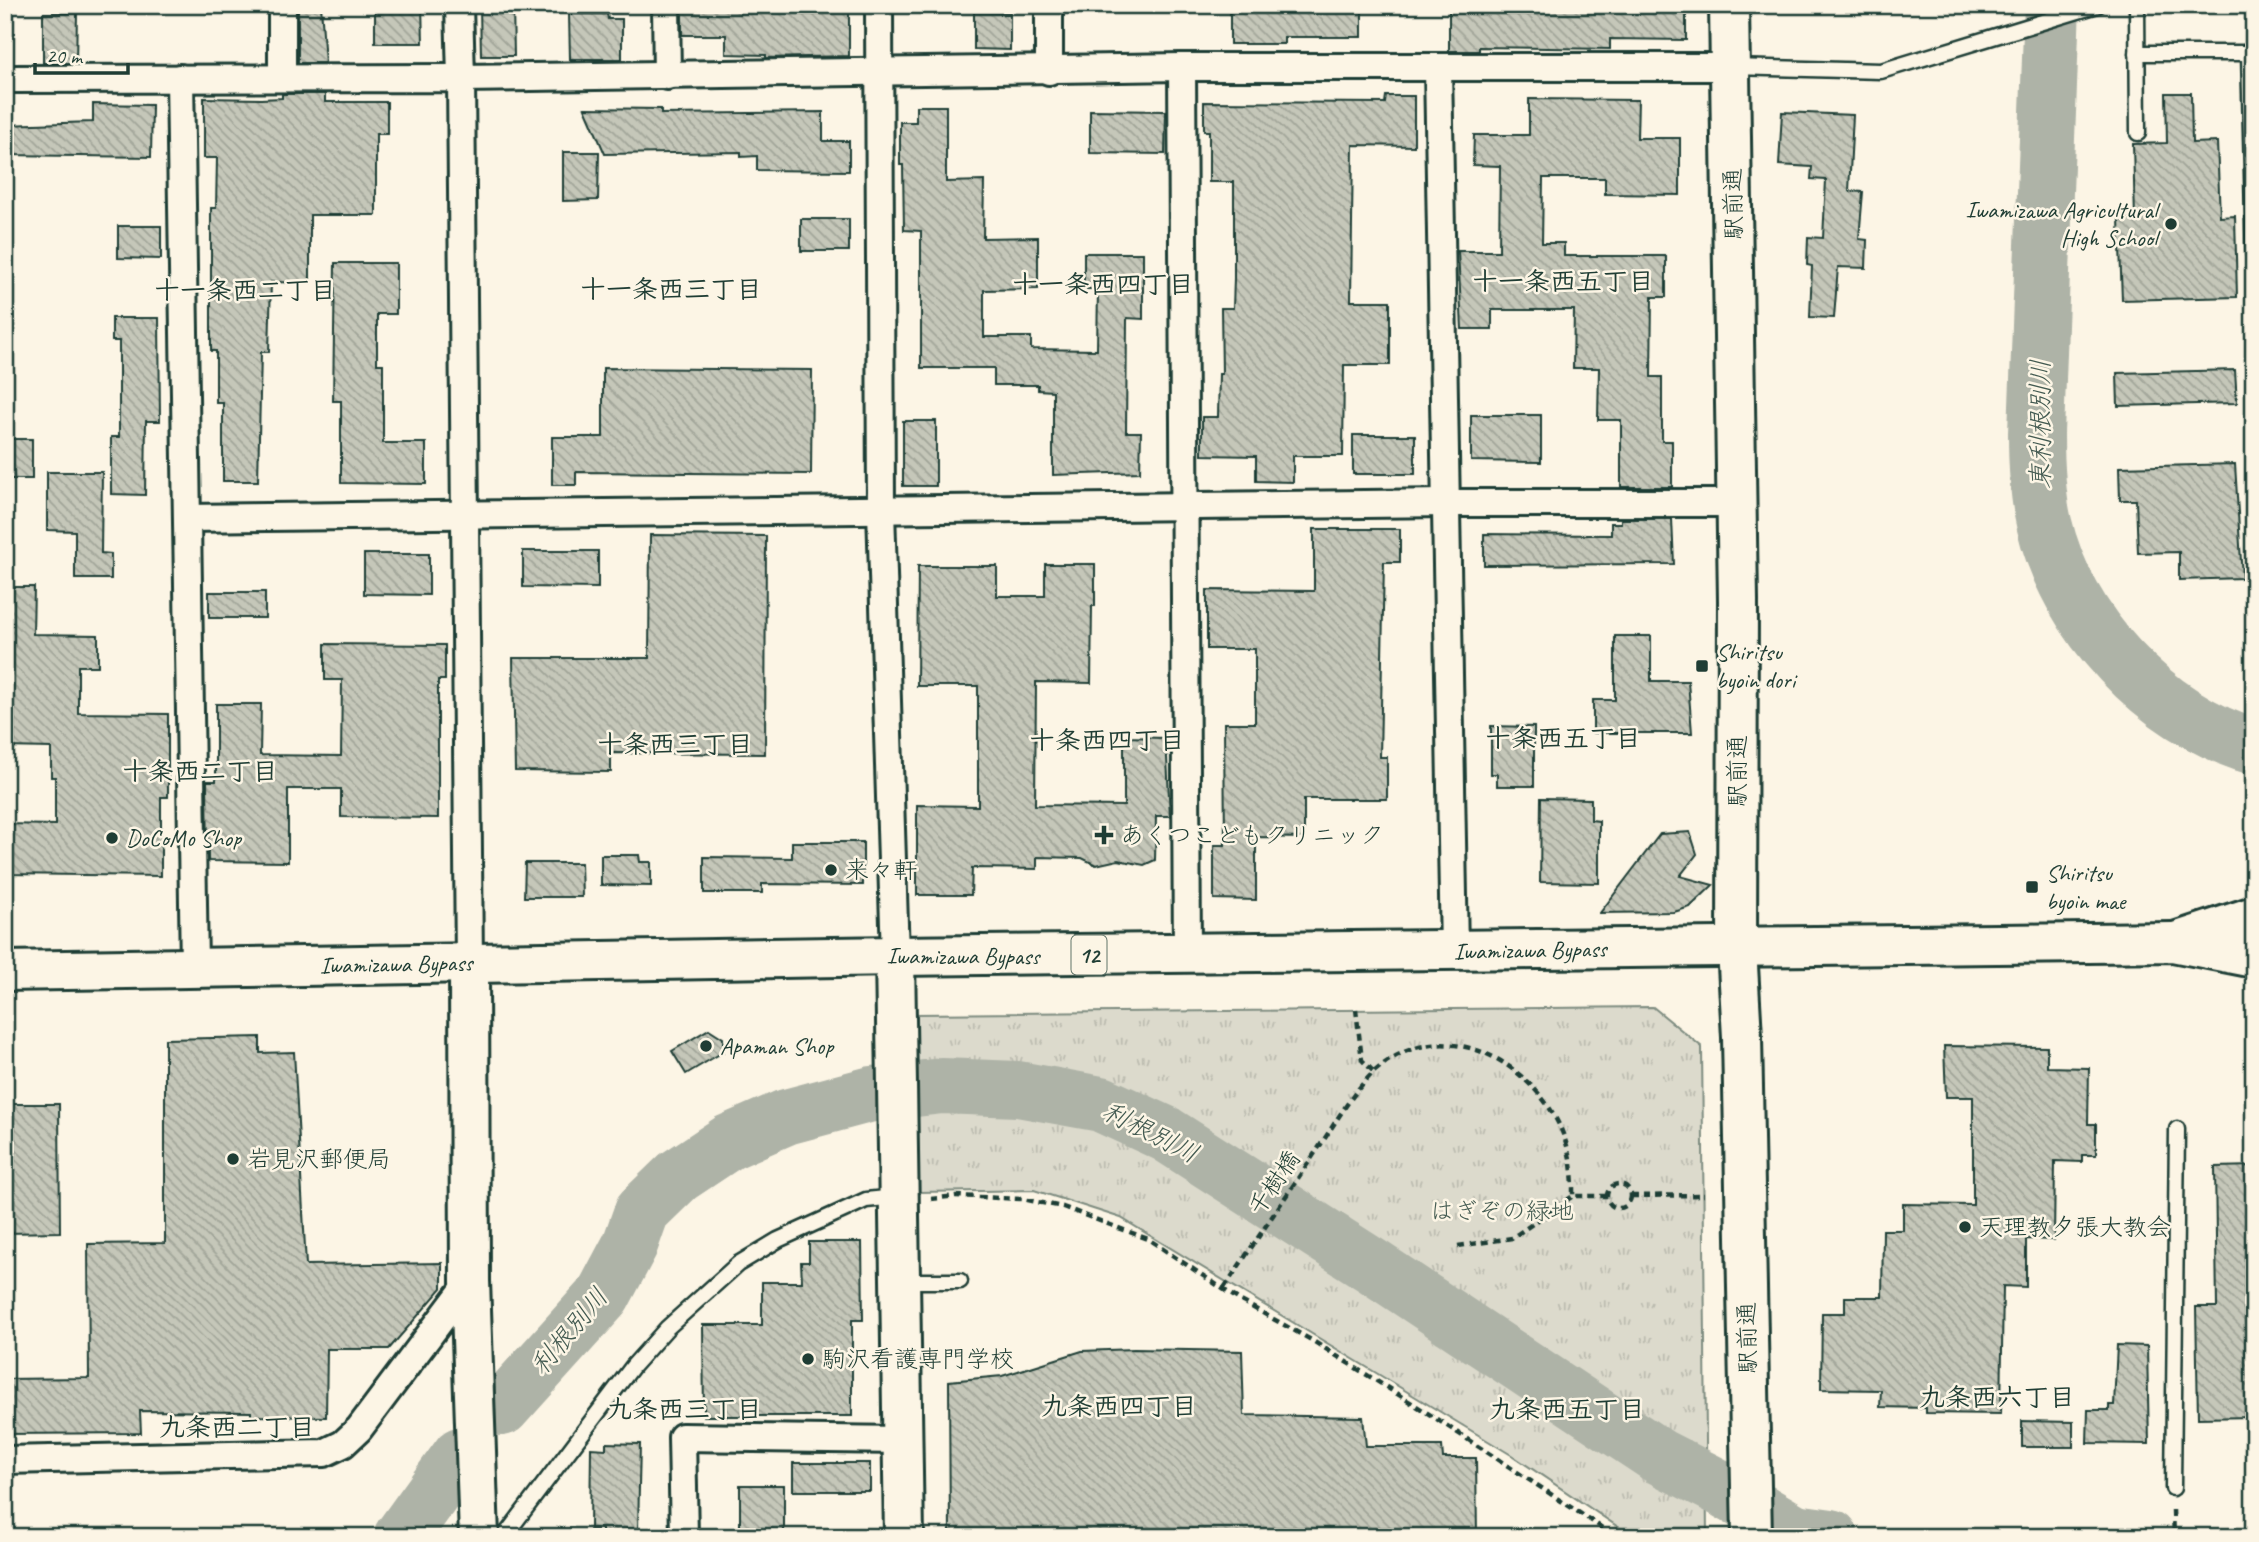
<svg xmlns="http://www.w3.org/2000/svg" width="2259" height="1542" viewBox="0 0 2259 1542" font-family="Caveat,'Klee One',sans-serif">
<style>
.park{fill:url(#park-tufts);stroke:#7e8c80;stroke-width:2}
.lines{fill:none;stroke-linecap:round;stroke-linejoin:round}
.river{stroke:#aeb3a7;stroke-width:56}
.building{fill:url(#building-back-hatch);stroke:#1f3d34;stroke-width:2}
.lane-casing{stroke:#1f3d34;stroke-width:19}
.street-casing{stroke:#1f3d34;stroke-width:32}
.secondary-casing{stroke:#1f3d34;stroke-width:44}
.highway-casing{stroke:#1f3d34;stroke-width:44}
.path{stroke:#1f3d34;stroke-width:4.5;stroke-dasharray:7 5;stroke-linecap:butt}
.lane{stroke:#fcf5e5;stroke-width:14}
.street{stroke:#fcf5e5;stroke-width:26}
.secondary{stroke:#fcf5e5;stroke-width:38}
.highway{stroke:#fcf5e5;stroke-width:38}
.poi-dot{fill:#1f3d34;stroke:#fcf5e5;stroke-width:2.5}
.labels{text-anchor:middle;stroke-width:5;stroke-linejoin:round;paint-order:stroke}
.shield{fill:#fcf5e5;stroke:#617469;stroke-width:2}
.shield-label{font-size:23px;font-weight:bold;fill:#1f3d34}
.street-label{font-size:24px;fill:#1f3d34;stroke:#fcf5e5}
.poi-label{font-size:24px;fill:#1f3d34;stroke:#fcf5e5;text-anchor:start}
.park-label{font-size:24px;fill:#455c52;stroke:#fcf5e5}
.neighbourhood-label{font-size:26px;font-weight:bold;fill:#1f3d34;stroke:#fcf5e5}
.water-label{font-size:26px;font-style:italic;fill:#435a51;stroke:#fcf5e5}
</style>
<defs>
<pattern id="park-tufts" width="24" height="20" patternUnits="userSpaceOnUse" patternTransform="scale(1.75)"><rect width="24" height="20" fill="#dcdacc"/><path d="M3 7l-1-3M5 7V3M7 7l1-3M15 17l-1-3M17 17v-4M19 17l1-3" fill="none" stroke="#bcbcb0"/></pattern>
<pattern id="building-back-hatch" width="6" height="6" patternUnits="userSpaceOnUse" patternTransform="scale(1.75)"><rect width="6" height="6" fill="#c5c7b9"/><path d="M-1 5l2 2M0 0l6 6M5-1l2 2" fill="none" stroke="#9fa397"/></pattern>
</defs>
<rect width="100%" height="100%" fill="#fcf5e5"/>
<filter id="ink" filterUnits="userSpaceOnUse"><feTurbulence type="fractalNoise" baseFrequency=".0143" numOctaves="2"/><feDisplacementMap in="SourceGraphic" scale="14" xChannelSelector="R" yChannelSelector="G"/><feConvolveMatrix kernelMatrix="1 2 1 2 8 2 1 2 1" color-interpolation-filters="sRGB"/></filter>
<g filter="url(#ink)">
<polygon class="park" points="1653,1007 1702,1047 1707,1537 1633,1537 1513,1456 1121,1218 1034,1190 919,1192 914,1014"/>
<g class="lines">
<g class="river">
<path d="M2052,5L2036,433C2036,464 2037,493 2044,523C2067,623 2155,718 2254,747"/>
<polyline points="502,1408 603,1296 630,1245 642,1211 678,1176 729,1142 786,1117 872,1094 942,1086 1018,1089 1101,1104 1166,1134 1374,1267 1660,1457 1717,1486 1795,1532 1831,1537"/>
<polyline points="401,1537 460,1455"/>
</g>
</g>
<g class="building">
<polygon points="298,5 321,5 325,63 298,63"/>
<polygon points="375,5 422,5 423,43 375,43"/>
<polygon points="480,5 513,5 514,56 481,56"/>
<polygon points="682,5 849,5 849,56 766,58 766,55 726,54 726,35 682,35"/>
<polygon points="1230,5 1362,5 1362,37 1284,37 1284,44 1230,44"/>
<polygon points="1449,5 1686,5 1686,40 1610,39 1610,49 1479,47 1479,51 1449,51"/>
<polygon points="974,12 1010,13 1010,50 974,49"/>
<polygon points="43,13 77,13 76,63 43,63"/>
<polygon points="569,14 607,14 608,19 622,19 622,59 570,59"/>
<polygon points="2166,93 2191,93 2192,143 2217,142 2220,217 2235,216 2237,297 2122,300 2119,219 2135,219 2133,144 2167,143"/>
<polygon points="282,94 325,94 325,102 387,102 387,134 376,134 376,215 310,215 310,283 271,282 269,352 261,352 258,481 223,481 223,403 216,403 216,351 211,351 211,208 216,208 217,158 204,158 204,98 261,99 282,98"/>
<polygon points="1386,96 1414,96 1414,146 1353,145 1351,301 1390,301 1390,365 1344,365 1343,456 1293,456 1293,482 1256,481 1256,456 1202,455 1202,417 1218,417 1219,374 1222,374 1221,308 1233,308 1234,278 1234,182 1209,182 1209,131 1204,131 1204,102 1385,103"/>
<polygon points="1529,99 1638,100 1637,138 1680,138 1680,195 1605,194 1605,178 1543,178 1542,243 1564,243 1564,256 1666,256 1666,297 1652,297 1651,377 1662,377 1662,441 1672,441 1672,487 1621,487 1621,420 1598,420 1599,368 1573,368 1574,310 1492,310 1492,329 1462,329 1458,251 1499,251 1500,166 1473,165 1474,135 1529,135"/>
<polygon points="93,104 152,105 151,157 5,155 5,125 93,122"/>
<polygon points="916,106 946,106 946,182 984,181 983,238 1038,237 1038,289 984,290 984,337 1031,337 1031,349 1097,350 1098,289 1084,289 1084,253 1143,253 1143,319 1127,318 1126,432 1141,432 1140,472 1053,475 1053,391 1038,390 1038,385 994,385 994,368 921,368 921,231 904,230 903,165 900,165 900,122 916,122"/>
<polygon points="585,108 661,109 661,114 823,112 823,141 849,141 849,171 757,170 757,156 741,157 741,152 605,154"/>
<polygon points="1090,110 1166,111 1165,154 1090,153"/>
<polygon points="1782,112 1853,115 1849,191 1863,192 1859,239 1867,240 1866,268 1838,267 1834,318 1810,317 1812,266 1807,265 1808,237 1823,238 1826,180 1811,179 1812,167 1779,165"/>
<polygon points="563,152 599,152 598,200 563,201"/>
<rect x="801" y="219" width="48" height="32"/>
<polygon points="118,226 161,226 161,259 118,258"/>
<polygon points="335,263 396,263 396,314 377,314 377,364 383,364 383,443 426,443 426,484 341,483 341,401 333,401"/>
<polygon points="112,318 159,318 160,421 146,421 145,495 111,494 111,437 119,437 119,341 112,341"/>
<polygon points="603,368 812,370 811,474 576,472 576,485 552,485 552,437 603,437"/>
<polygon points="2235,370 2237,403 2118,406 2117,373"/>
<polygon points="1471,415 1541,415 1541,462 1471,461"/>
<rect x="903" y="421" width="33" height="65"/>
<rect x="1353" y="435" width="62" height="39"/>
<rect x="5" y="439" width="27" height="40"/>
<polygon points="2235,464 2242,578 2179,580 2179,552 2138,553 2136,500 2120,500 2119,467"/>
<polygon points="47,472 102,472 101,553 111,554 111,579 75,579 75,531 47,530"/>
<polygon points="1621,519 1672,519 1674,564 1484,565 1484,534 1611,535 1611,523 1621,523"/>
<polygon points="1314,529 1400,529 1400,562 1384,562 1380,757 1387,757 1387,799 1304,799 1304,838 1256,837 1256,900 1214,899 1214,845 1225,845 1224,723 1255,723 1255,649 1207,649 1207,590 1314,591"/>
<polygon points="650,535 766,536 765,754 611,753 611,772 515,771 513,658 649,658"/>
<polygon points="523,551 598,551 598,588 523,587"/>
<polygon points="364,554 429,554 429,595 364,594"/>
<polygon points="1045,564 1095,564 1095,606 1092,606 1091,683 1036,682 1035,805 1124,806 1124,737 1166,738 1170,816 1156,816 1155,860 1144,865 1118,860 1096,865 1082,858 1037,857 1037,869 972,868 971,895 917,895 917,805 978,806 978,686 917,686 918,566 997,566 997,596 1045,596"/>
<polygon points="5,587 34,587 33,634 98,635 98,666 78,666 78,713 168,714 168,797 161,797 161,876 5,874 5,824 55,825 55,777 51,777 51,748 5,747"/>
<rect x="209" y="592" width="56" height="26"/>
<polygon points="1615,636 1651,636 1651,681 1688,681 1692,733 1593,733 1593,700 1615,700"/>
<polygon points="325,644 445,645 445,680 438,680 438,818 341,817 341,789 288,789 288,862 208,861 207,781 216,781 216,704 261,704 260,755 341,756 342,680 325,680"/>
<polygon points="1491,726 1534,727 1534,786 1497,786 1497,774 1491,774"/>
<polygon points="1541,798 1591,799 1591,820 1599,821 1599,883 1540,882"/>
<polygon points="1690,832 1697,854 1680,876 1713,885 1690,907 1674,912 1600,913 1660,834"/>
<polygon points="792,842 863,842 863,885 762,884 762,893 704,893 704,857 792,858"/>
<polygon points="601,855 639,855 640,862 651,862 651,886 601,885"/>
<polygon points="525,863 581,863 582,897 524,897"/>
<polygon points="709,1029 723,1038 723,1052 686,1074 672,1051"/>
<polygon points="260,1037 260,1053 294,1052 306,1265 442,1263 442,1288 389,1349 327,1349 326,1417 251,1416 251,1412 140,1411 141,1433 5,1434 5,1379 89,1378 88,1244 165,1243 165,1039"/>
<polygon points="1944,1046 2047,1047 2047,1067 2089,1068 2088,1124 2096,1124 2096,1155 2082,1155 2082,1162 2055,1161 2054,1240 2026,1239 2026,1287 2003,1286 2001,1414 1926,1413 1926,1408 1880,1407 1881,1390 1821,1389 1822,1313 1845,1313 1845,1297 1882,1297 1883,1230 1903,1230 1903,1204 1973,1205 1973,1097 1946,1097"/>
<polygon points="5,1104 59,1104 60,1232 5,1233"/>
<polygon points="2254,1166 2254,1417 2198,1418 2196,1307 2217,1307 2215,1167"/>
<polygon points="809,1242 862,1242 863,1320 852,1320 852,1416 704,1416 703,1325 762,1325 762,1282 802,1282 801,1262 809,1262"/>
<polygon points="2117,1345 2147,1346 2149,1444 2087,1443 2088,1410 2109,1410 2109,1405 2114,1405"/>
<polygon points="1134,1349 1242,1351 1244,1415 1363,1417 1366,1446 1442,1446 1443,1458 1476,1458 1477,1537 950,1537 949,1381 1002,1376 1082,1351"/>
<polygon points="2022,1421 2073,1422 2073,1447 2022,1447"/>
<polygon points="606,1443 640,1444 638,1529 627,1529 627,1537 602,1537 602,1529 590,1529 591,1448 606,1449"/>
<rect x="793" y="1463" width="77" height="28"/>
<rect x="740" y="1485" width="44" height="52"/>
</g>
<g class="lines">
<g class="lane-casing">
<g id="lane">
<polyline points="2137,5 2138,133"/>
<polyline points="2137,53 2254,53"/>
<polyline points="2249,53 2254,255"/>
<polyline points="1732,67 1881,71 2098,5"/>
<polyline points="902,1281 960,1281"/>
<polyline points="2173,1488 2177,1129"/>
<polyline points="504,1537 633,1366 667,1328 738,1264 778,1240 866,1200 896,1197"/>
</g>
</g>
<g class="street-casing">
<g id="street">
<polyline points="282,5 282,78"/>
<polyline points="459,5 461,78 1182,67 1438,67"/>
<polyline points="666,5 667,76"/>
<polyline points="879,5 881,510 895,956"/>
<polyline points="1049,5 1049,71"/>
<polyline points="1182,67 1187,955"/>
<polyline points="180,78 194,966"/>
<polyline points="5,79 461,78 469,963"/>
<polyline points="187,518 1446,503 1737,503"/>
<polyline points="1454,951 1438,67 1731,67"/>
<polyline points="5,1460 324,1453 343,1444 359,1429 470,1281"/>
<polyline points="684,1537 682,1437 902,1440"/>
</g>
</g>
<g class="secondary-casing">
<g id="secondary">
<polyline points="1729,5 1738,601 1737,948 1742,1037 1752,1537"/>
<polyline points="895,956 904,1537"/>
<polyline points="469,963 470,1281 479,1537"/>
</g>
</g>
<g class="highway-casing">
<g id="highway">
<polyline points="2175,942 2254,916"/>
<polyline points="5,971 895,956 2173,942 2254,958"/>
</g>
</g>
<g class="path">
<polyline points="1356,1009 1362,1060 1375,1073"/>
<circle cx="1619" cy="1196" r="12"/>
<polyline points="1631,1196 1704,1195"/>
<polyline points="931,1199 956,1196 1022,1199 1063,1207 1148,1239 1241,1301 1313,1341 1426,1412 1616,1537"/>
<polyline points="1458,1246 1512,1238 1573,1196"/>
<path d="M1224,1288C1255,1242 1286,1196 1317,1150C1338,1120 1358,1079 1391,1059C1431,1034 1480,1043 1515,1071C1556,1104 1574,1144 1573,1196H1607"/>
<polyline points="2173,1510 2174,1537"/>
</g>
<use href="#lane" class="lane"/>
<use href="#street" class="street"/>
<use href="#secondary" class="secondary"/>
<use href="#highway" class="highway"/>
</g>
</g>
<g class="poi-dot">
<circle cx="2171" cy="224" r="7"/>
<rect x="1695" y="659" width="14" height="14" rx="3.5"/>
<path d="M1100.5 824.5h7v7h7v7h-7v7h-7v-7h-7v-7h7z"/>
<circle cx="112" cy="838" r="7"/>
<circle cx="831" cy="870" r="7"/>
<rect x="2025" y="880" width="14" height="14" rx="3.5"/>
<circle cx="706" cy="1046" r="7"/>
<circle cx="233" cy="1159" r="7"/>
<circle cx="1965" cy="1227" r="7"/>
<circle cx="808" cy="1359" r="7"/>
</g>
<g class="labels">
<rect class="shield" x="1071.5" y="935.5" width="35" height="39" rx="5"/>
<g class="shield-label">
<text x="1089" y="963">12</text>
</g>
<g class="street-label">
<text transform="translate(1733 204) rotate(-91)" y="8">駅前通</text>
<text transform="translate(1737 771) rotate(-90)" y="8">駅前通</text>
<text transform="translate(1530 950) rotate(-1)" y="8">Iwamizawa Bypass</text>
<text x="963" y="964">Iwamizawa Bypass</text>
<text transform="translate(396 964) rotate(-1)" y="8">Iwamizawa Bypass</text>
<text transform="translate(1274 1183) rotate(-56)" y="8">千樹橋</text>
<text transform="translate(1747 1338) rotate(-91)" y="8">駅前通</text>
</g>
<g class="poi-label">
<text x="2157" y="218" text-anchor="end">Iwamizawa Agricultural<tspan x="2157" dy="28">High School</tspan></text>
<text x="1716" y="660">Shiritsu<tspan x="1716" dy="28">byoin dori</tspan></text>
<text x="1120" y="843">あくつこどもクリニック</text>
<text x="126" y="846">DoCoMo Shop</text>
<text x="845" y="878">来々軒</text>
<text x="2046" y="881">Shiritsu<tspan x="2046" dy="28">byoin mae</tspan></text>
<text x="720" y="1054">Apaman Shop</text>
<text x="247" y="1167">岩見沢郵便局</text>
<text x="1979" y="1235">天理教夕張大教会</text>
<text x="822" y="1367">駒沢看護専門学校</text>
</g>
<g class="park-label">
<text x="1502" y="1219">はぎぞの緑地</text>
</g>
<g class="neighbourhood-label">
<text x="1563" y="290">十一条西五丁目</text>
<text x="1103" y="293">十一条西四丁目</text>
<text x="671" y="298">十一条西三丁目</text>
<text x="245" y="299">十一条西二丁目</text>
<text x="1563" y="747">十条西五丁目</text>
<text x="1107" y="749">十条西四丁目</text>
<text x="675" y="753">十条西三丁目</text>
<text x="200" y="780">十条西二丁目</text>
<text x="1997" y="1406">九条西六丁目</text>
<text x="1119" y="1415">九条西四丁目</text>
<text x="684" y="1418">九条西三丁目</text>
<text x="1567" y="1418">九条西五丁目</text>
<text x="237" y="1436">九条西二丁目</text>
</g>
<g class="water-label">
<text transform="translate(2040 424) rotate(-90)" y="9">東利根別川</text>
<text transform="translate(1151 1132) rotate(27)" y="9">利根別川</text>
<text transform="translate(569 1331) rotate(-50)" y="9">利根別川</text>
</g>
</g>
<rect width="2259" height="1542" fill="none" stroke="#fcf5e5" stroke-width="28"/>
<rect x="14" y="14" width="2231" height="1514" fill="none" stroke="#1f3d34" stroke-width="2.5" filter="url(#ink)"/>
<path d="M35 63v10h93v-10" fill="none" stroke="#1f3d34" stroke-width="3.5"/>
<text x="46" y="63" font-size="21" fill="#1f3d34" stroke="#fcf5e5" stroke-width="5" paint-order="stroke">20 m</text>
</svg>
